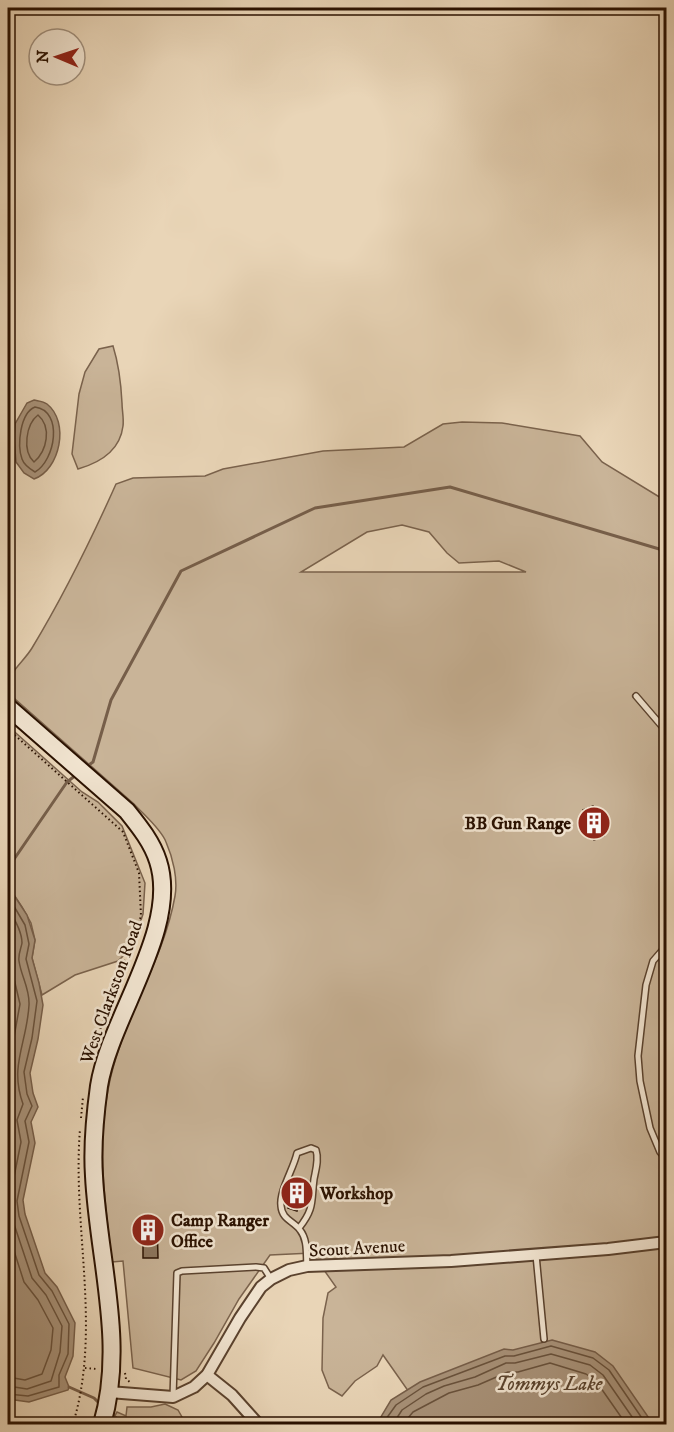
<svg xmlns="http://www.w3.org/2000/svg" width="674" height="1432" viewBox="0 0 674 1432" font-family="'IM FELL DW Pica',serif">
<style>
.green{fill:#c9b498;stroke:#7a624c;stroke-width:1.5;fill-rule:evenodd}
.water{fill:#a89279;stroke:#765e49;stroke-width:1.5}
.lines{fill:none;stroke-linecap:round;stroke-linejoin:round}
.shore{stroke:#69523c;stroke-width:1.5}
.stream{stroke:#765e49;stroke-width:3}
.building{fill:#8d775f;stroke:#2a1100;stroke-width:1.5}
.service-casing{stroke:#5a422e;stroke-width:8}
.minor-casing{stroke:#5a422e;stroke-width:14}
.secondary-casing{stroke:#2a1100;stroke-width:20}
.path{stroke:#2a1100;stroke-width:2;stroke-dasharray:1.5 3;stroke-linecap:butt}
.service{stroke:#f1e4d0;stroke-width:5}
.minor{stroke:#f1e4d0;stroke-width:10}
.secondary{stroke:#f1e4d0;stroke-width:16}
.labels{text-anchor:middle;stroke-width:5;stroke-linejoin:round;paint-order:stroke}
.poi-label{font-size:18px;font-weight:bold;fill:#2a1100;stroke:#f1e4d0;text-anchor:start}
.street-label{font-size:18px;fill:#2a1100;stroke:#f1e4d0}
.water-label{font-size:20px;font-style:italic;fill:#5c4530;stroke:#f1e4d0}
</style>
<rect width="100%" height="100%" fill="#e9d5b7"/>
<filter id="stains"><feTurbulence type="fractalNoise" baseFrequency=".00333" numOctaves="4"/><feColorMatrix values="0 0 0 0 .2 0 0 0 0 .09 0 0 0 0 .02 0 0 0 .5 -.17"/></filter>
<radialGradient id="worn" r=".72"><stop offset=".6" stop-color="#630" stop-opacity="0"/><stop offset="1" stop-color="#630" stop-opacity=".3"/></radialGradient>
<g class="green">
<path d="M113,346C119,365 121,383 122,403C122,410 124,419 123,426C120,451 99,463 78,469L72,454L79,394L85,372L99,349Z"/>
<path d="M462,422L502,423L580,436L602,462L666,501V1424H429L430,1422L383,1355L377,1366L355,1381L342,1396L329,1388L322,1370L323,1318L328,1293L336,1287L312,1253L270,1255L239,1299L214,1343L196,1371L181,1380L133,1368L123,1261L112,1262C105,1204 97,1148 108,1090C120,1022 163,964 175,896C178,879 173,858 166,842C161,829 144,815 134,804L15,699L8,690C7,672 23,663 32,648C64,595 91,540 116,484L133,478L205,476L223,469L323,451L404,447L443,424ZM402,525L429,532L447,553L459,563L499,561L526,572H301L367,532Z"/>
<polygon points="8,726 82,792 98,802 122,826 145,883 143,914 132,947 118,961 75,975 42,995 32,958 35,940 31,923 22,907 8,886"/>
<polygon points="165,1404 178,1410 186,1424 110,1424 117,1412 126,1416 127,1407 151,1407"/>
</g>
<g class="water">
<path d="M34,400C38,401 43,401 47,404C70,422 60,470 34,479L24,473L16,462L14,438L15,424L27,403Z"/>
<polygon points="8,886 27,915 35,940 32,958 39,983 43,1005 38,1039 30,1073 33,1093 38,1107 31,1122 35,1143 23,1200 25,1214 45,1273 57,1287 75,1323 73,1356 65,1377 69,1387 68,1390 29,1402 8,1399"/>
<polygon points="552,1340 595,1352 613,1366 653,1424 380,1424 379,1420 391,1400 420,1382 504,1349 513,1350"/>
</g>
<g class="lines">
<g class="shore">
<path d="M35,407C64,411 55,461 35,472C30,469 24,465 22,459C17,445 20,413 35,407Z"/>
<path d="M38,415C52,427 47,451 34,462C22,451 26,424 38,415Z"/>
<polyline points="8,896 25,925 29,944 26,959 37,1001 32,1038 24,1072 27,1094 32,1106 25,1121 29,1142 17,1201 19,1216 39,1275 52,1291 69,1324 68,1354 59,1375 59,1387 28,1396 8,1394"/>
<path d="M8,909C14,918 22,931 22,943C21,949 18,954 19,961C21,976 30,989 29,1005C27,1043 9,1066 23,1104L17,1120L21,1142L9,1202L12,1218L32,1278L46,1295L62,1326L60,1352L51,1381L27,1389L8,1386"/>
<polyline points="8,926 12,943 10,962 20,1004 8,1070"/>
<polyline points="8,1075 13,1104 8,1118 11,1141 8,1161"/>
<polyline points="8,1232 24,1282 38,1300 53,1328 51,1350 42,1374 25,1380 8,1377"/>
<polyline points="385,1424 386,1419 396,1405 423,1387 505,1356 514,1356 551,1346 593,1358 609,1370 646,1424"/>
<polyline points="393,1424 402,1410 426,1394 444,1386 475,1377 506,1363 515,1363 551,1354 590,1365 603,1375 637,1424"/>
<polyline points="403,1424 413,1412 449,1393 478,1385 508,1372 518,1372 550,1363 586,1374 596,1381 626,1424"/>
</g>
<g class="stream">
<polyline points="86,767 93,762 111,700 181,571 315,508 450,487 666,551"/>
<polyline points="8,868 67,782 76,775"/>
<polyline points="69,1387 94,1398 101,1405"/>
<polyline points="111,1413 123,1424"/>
</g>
</g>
<g class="building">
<polygon points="593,806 604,836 594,840 583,810"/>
<polygon points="293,1180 307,1184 301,1206 299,1205 297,1211 288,1208 290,1203 287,1202"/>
<polygon points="139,1220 157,1220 158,1258 143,1258 143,1240 139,1240"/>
</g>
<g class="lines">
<g class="service-casing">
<g id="service">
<polyline points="636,696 666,731"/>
<polyline points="666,946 653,961 646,985 638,1056 640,1081 650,1128 660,1152 666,1159"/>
<path d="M299,1228C315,1208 311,1201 314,1179C316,1169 319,1159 316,1150L311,1148L297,1153C294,1168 279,1191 281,1206C282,1220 294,1221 300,1230C308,1240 306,1254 307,1266"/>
<polyline points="536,1255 544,1339"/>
<polyline points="173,1397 177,1273 182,1271 256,1267 264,1268 271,1279"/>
</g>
</g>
<g class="minor-casing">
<g id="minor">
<polyline points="207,1375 232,1395 258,1424"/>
<polyline points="109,1392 173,1397 194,1387 207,1375 240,1318 261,1287 271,1279 289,1270 307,1266 451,1261 608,1249 666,1242"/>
</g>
</g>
<g class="secondary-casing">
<path id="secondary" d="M8,707L127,811C139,826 152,842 158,861C180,928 110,1017 99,1086C95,1115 92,1147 94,1176C98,1258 126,1344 102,1424"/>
</g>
<g class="path">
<polyline points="8,729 123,832 139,873 141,916 95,1044"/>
<polyline points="81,1118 83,1097"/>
<polyline points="85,1368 97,1369"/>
<polyline points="125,1373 126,1379 131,1383"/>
<path d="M73,1424C102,1328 72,1228 80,1129"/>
</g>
<use href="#service" class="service"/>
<use href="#minor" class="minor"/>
<use href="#secondary" class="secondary"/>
</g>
<defs>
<g id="building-disc" transform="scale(1.725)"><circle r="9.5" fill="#8f2418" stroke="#f1e4d0"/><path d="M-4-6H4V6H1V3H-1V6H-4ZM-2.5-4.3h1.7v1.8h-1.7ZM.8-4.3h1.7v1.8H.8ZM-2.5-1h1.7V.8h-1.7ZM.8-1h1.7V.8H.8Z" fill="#fff"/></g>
</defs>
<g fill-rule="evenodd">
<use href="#building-disc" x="594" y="823"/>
<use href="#building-disc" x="297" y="1193"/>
<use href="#building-disc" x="148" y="1230"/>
</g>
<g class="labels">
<g class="poi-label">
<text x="571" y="829" text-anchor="end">BB Gun Range</text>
<text x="320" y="1199">Workshop</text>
<text x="171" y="1226">Camp Ranger<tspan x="171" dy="21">Office</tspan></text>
</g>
<g class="street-label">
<text transform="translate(111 992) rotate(-70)" y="6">West Clarkston Road</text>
<text transform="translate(357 1248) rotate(-3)" y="6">Scout Avenue</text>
</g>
<g class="water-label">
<text x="549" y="1390">Tommys Lake</text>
</g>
</g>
<rect width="674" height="1432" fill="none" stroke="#e9d5b7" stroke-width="30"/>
<rect x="9" y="9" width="656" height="1414" fill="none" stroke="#2a1100" stroke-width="3"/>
<rect x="15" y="15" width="644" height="1402" fill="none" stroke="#2a1100" stroke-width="1.5"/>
<g transform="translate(57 57) rotate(272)"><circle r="28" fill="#f1e4d0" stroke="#a1907d" stroke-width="1.5"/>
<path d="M0-4.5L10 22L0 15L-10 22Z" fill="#8f2418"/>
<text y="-9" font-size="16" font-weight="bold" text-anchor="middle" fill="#2a1100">N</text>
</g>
<rect width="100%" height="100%" filter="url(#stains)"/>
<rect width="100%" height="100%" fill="url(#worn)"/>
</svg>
